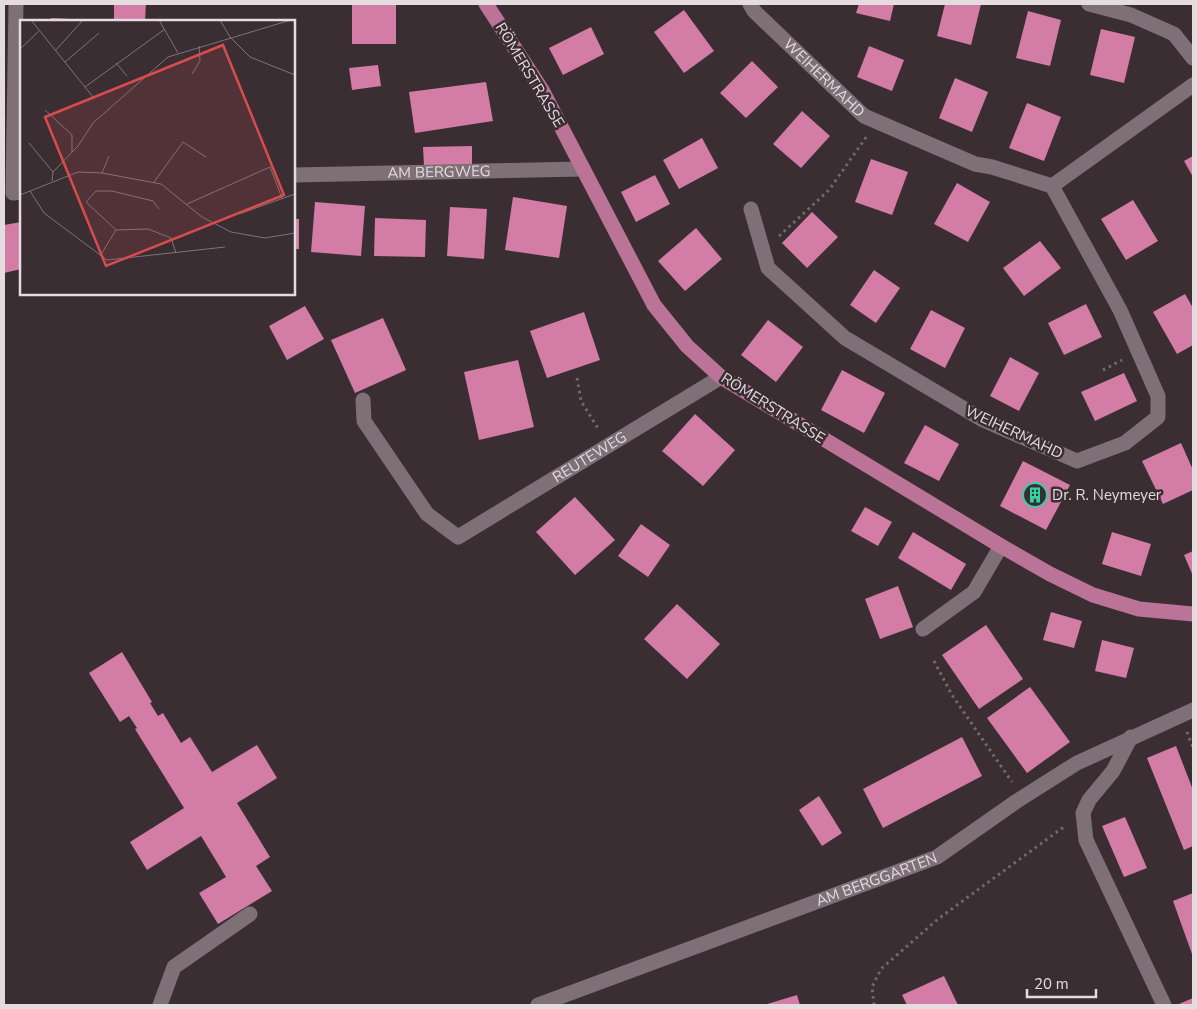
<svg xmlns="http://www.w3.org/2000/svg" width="1197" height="1009" viewBox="0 0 1197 1009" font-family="'Nunito Sans',sans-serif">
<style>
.building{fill:#d27ca6}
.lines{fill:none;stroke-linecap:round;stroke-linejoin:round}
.path{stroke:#74696e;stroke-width:3;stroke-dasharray:2.5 4;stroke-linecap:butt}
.minor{stroke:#7e7076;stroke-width:15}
.major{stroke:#bb7397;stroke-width:15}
.labels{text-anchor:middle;stroke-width:5;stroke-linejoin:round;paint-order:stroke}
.street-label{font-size:15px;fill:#e4dcdf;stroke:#3a2e33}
.poi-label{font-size:15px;fill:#e4dcdf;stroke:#3a2e33;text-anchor:start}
.inset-road{fill:none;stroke:#7e7478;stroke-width:1}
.view{fill:#d94c4d;fill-opacity:0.15;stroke:#d94c4d;stroke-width:2.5}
.inset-edge{fill:none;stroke:#e4dcdf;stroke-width:2.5}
</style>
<rect width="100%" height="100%" fill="#3a2e33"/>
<g class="building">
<polygon points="114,4 146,4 145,21 114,21"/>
<rect x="352" y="4" width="44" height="40"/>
<polygon points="859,4 894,4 890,21 856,13"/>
<polygon points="945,4 981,4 971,45 937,36"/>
<polygon points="684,10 714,51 684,73 654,32"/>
<polygon points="1028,11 1061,20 1050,66 1016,58"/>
<polygon points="51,18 92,20 92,21 51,21"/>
<polygon points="591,27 604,54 563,75 549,48"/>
<polygon points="1101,29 1135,37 1124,83 1090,75"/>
<polygon points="869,46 904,60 892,91 857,77"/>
<polygon points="752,61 778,87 746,118 720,93"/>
<polygon points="378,65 381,86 352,90 349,68"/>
<polygon points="955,78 988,92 972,132 939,118"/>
<polygon points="486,82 493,121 415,133 409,92"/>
<polygon points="1027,103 1061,117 1044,161 1009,148"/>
<polygon points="802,111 830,136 801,168 773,144"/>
<polygon points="702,138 718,168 679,189 663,160"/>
<polygon points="472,146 472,165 424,166 423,147"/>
<polygon points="1193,156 1193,177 1184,161"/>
<polygon points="871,159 908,172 892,215 855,202"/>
<polygon points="655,175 670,204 636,222 621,192"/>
<polygon points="957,183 990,202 968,242 934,224"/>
<polygon points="513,197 567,206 559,258 505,250"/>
<polygon points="1133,200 1158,241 1126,260 1101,219"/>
<polygon points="315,202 365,206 361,256 311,252"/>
<polygon points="450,207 487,209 484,259 447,256"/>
<polygon points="812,212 838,237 807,268 782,243"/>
<polygon points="375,218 426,220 425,257 374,256"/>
<rect x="294" y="219" width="5" height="30"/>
<polygon points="21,222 21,269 4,273 4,225"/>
<polygon points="696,228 722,259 685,291 658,261"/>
<polygon points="1040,241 1061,268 1024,296 1003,268"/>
<polygon points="874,270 900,288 876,323 850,305"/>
<polygon points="1185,294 1193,308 1193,345 1177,354 1153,312"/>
<polygon points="1086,304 1102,337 1064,355 1048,323"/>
<polygon points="305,306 324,339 287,360 269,326"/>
<polygon points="931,310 965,328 945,368 910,349"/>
<polygon points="584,312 600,360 547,378 530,331"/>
<polygon points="383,318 406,370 355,393 331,340"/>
<polygon points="768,320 803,347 776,382 741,355"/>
<polygon points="1010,357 1039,373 1019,411 990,396"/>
<polygon points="518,360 534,427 479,440 464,372"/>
<polygon points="842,370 885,393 864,433 821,410"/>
<polygon points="1124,373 1137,401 1095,421 1081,392"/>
<polygon points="695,414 735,450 703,486 662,451"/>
<polygon points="925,425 959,444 939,481 904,463"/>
<polygon points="1181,443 1193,470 1193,490 1163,504 1142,461"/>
<polygon points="1023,461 1070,485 1046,530 1000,506"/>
<polygon points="575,497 615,540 575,575 536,532"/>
<polygon points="865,507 892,522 878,546 851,531"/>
<polygon points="641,524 670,545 648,577 618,556"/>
<polygon points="913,532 966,564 951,590 898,558"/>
<polygon points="1112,532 1151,544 1141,576 1102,564"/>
<polygon points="1193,551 1193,576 1184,555"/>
<polygon points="898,586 913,627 880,639 865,599"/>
<polygon points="677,604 720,644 687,679 644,639"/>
<polygon points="1051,612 1082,621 1074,648 1043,640"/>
<polygon points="986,625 1023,679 979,709 942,655"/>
<polygon points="1102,640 1134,648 1126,678 1095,671"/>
<polygon points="122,652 152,702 150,703 158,716 163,713 181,743 190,737 212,772 257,745 277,778 237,803 270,857 256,866 272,891 218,924 199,893 226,877 201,836 147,870 130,842 184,808 135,729 137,728 129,716 120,722 89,673"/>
<polygon points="1030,687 1070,742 1027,773 987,718"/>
<polygon points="962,737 982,776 883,828 863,789"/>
<polygon points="1176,746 1193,790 1193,846 1184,850 1147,758"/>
<polygon points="819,796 842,833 822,846 799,810"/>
<polygon points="1125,817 1147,868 1124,877 1102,826"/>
<polygon points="1193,893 1193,953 1192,954 1173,901"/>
<polygon points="944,976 958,1005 907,1005 902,995"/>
<polygon points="797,995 800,1005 764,1005"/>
<polygon points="1193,998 1193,1005 1179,1005 1179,1004"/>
</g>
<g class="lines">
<g class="path">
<polyline points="779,236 829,190 867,136"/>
<polyline points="1103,370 1122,360"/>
<polyline points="577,378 581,401 599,430"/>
<polyline points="934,661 952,695 1012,782"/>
<polyline points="1187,732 1193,748"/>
<polyline points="874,1005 872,987 881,969 938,919 1065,826"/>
</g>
<g class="minor">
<polyline points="16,4 13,193 21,192"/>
<path id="s1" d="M750,4L754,11L864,116L975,164L992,167L1052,186L1120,310L1158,396V417L1125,443L1077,461L983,420L845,338L768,268L751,209"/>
<polyline points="1089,4 1131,15 1174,34 1193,58"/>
<path id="s2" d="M294,175L583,169"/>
<polyline points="1052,186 1193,85"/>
<path id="s3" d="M363,400L364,421L427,514L458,537L721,377"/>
<polyline points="923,629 974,592 1001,546"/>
<polyline points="1131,737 1113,771 1089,800 1083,813 1086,840 1164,1005"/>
<polyline points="160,1005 174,967 250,914"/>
<path id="s4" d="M538,1005L937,857L1017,801L1077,763L1193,710"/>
</g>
<polyline class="major" points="486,4 542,90 654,305 687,346 721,377 1001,546 1050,574 1093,595 1139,609 1193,614"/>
</g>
<defs>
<g id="building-ring" transform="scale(1.25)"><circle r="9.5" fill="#3a2e33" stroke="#31d4a9" stroke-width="1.5"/><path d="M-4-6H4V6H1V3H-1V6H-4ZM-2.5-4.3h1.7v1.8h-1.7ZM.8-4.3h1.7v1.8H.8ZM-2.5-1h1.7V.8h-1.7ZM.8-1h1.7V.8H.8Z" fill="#31d4a9"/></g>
</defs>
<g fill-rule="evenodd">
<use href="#building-ring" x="1035" y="495"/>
</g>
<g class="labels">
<g class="street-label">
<text transform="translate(530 75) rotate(59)" y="5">RÖMERSTRASSE</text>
<text dy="5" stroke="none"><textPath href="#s1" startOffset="105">WEIHERMAHD</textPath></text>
<text dy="5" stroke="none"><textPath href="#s2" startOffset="145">AM BERGWEG</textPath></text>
<text transform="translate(773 408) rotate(32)" y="5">RÖMERSTRASSE</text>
<text transform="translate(1014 432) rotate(25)" y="5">WEIHERMAHD</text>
<text dy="5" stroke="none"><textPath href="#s3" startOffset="326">REUTEWEG</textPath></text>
<text dy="5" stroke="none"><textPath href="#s4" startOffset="361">AM BERGGARTEN</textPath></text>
</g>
<g class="poi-label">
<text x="1052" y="500">Dr. R. Neymeyer</text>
</g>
</g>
<g transform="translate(20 20)">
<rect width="275" height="275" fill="#3a2e33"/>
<path class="inset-road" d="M11,0L73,77M139,0L158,33M200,0L210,17L230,37L275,55M0,29L19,11M35,31L63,0M45,42L79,13M96,43L107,56M172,54L180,41L179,26M65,67L145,9M25,90L52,115V132M9,123L33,152M82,153L89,136M32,161L33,152L58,126L73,103L148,37L271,0M134,162L163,122L186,137M10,171L24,193L87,240L205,227M0,175L58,152L82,153L141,164L182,197L211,212L245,218L275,213M167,184L250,147L262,178M139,189L133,181L92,171H76L66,182L96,210L128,209L151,218L156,233M219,194L275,174M80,236L96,210"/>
<path class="view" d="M203,25L264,175L86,246L25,97Z"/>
<rect width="275" height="275" class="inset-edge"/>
</g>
<rect width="1197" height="1009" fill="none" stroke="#e4dcdf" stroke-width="10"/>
<path d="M1027 989v8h69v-8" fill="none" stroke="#e4dcdf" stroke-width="2.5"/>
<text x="1034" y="989" font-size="15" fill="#e4dcdf" stroke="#3a2e33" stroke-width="4" paint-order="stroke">20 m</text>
</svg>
